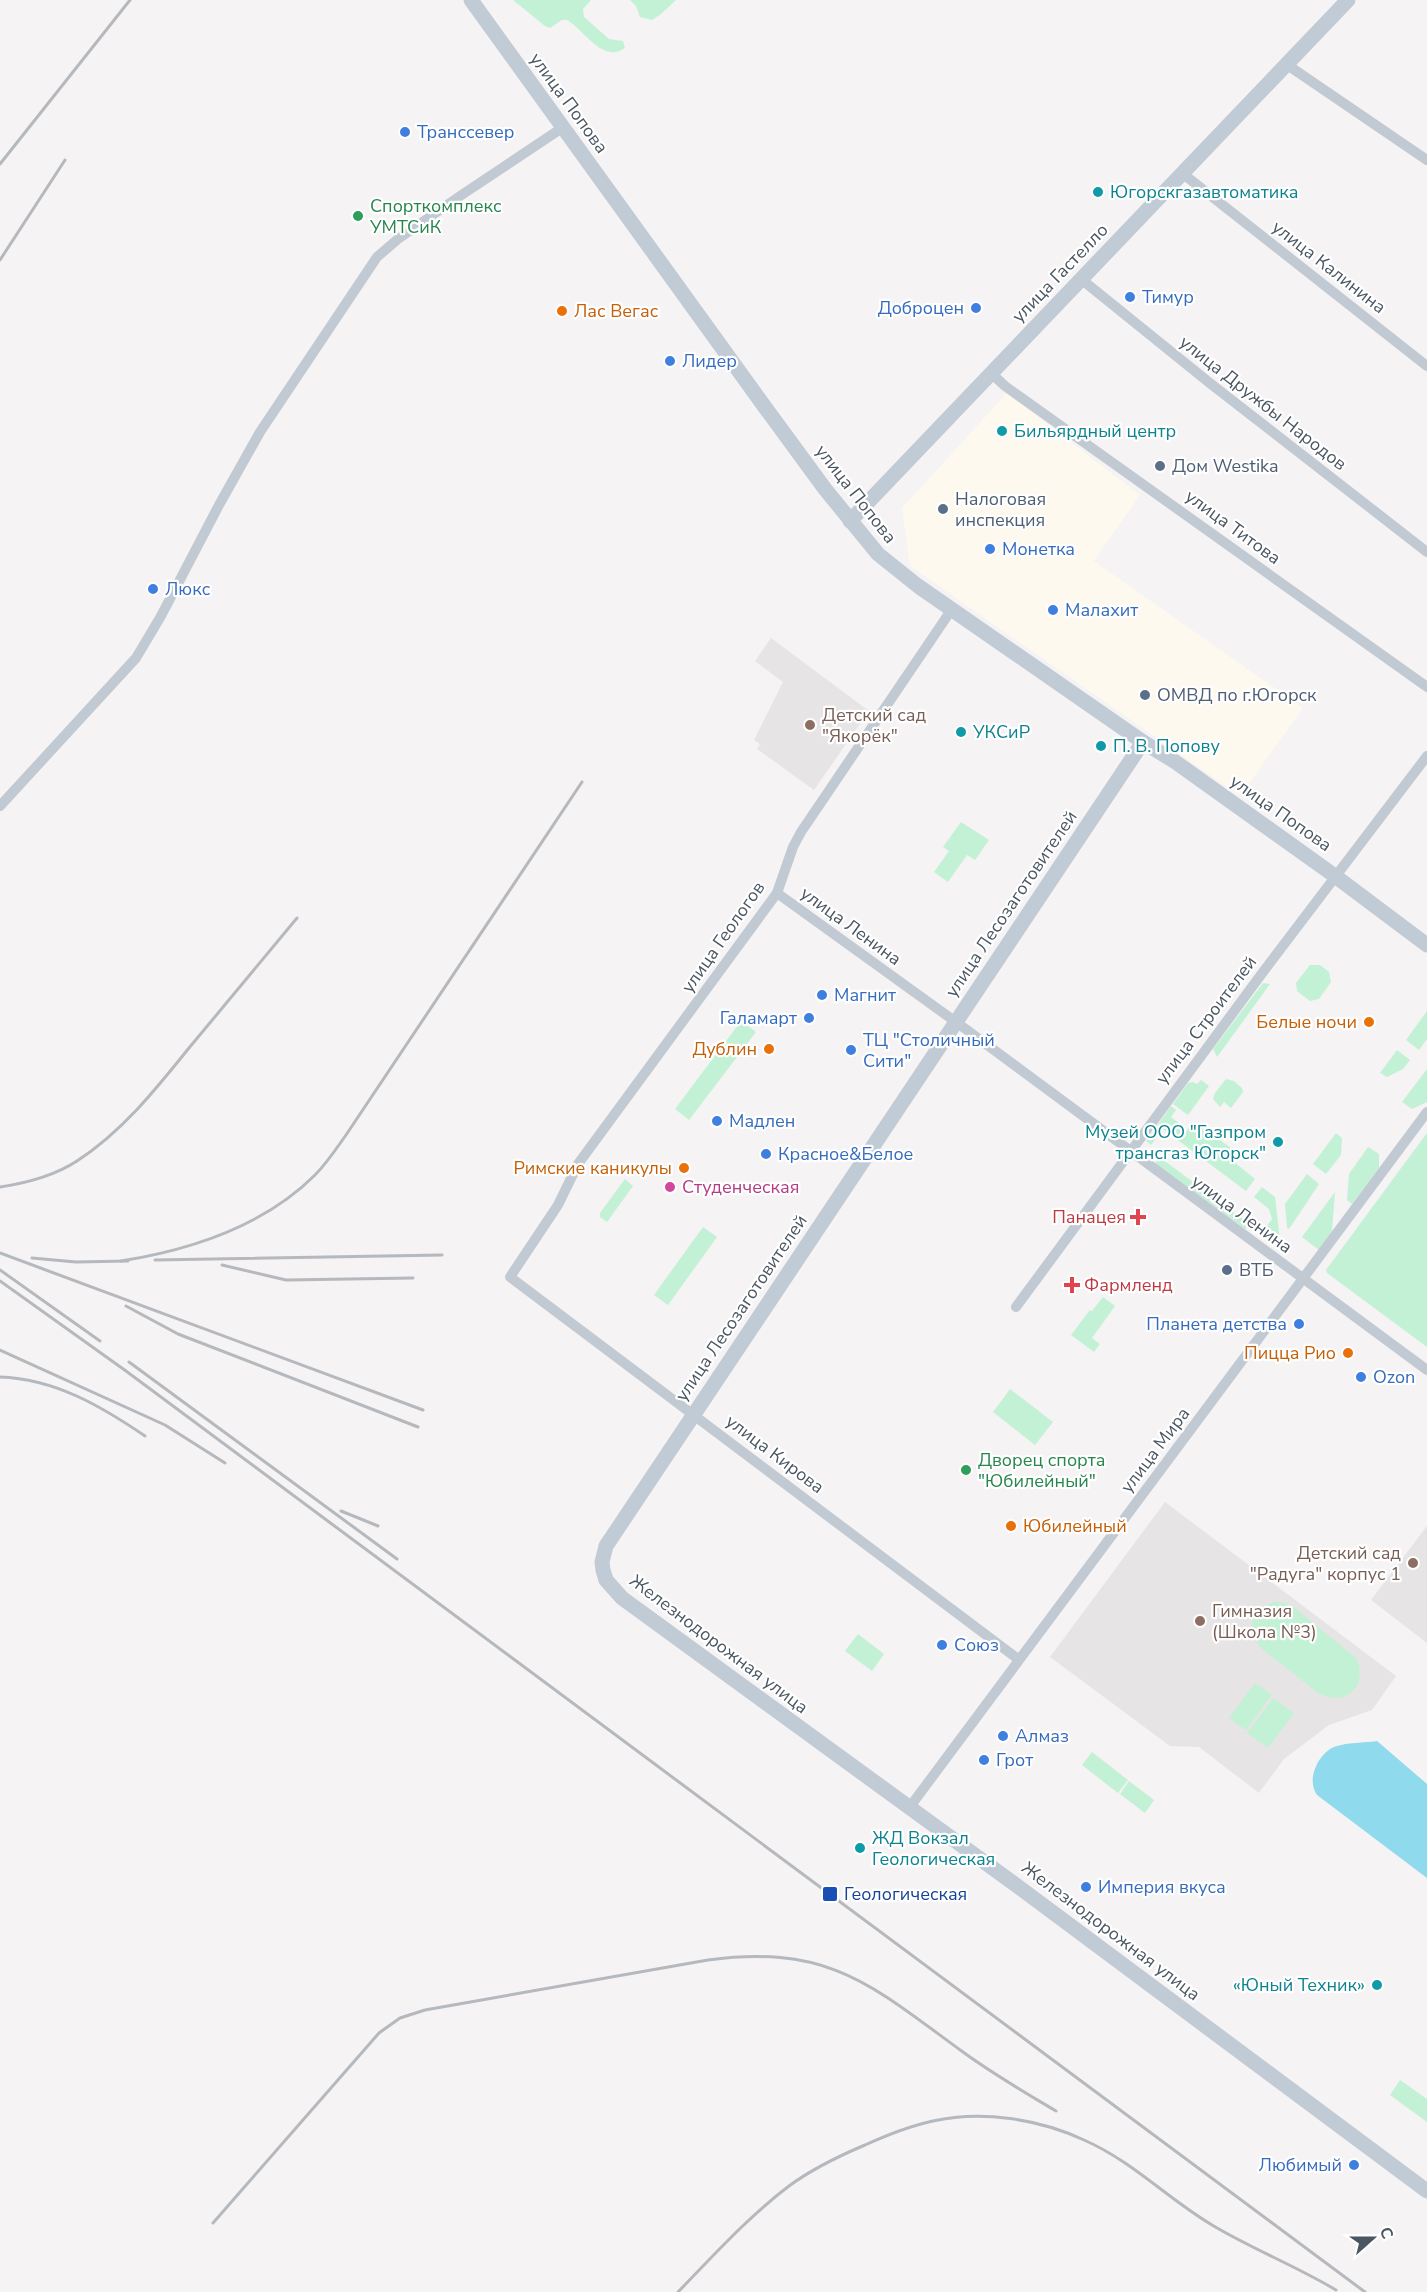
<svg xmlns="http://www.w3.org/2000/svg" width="1427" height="2292" viewBox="0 0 1427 2292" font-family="'Nunito Sans',sans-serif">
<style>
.commercial{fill:#fdf9ef}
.education{fill:#e6e4e5}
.green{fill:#c3f1d5}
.water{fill:#90daee}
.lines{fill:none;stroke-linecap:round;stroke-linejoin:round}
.street{stroke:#c1cad2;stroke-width:10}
.secondary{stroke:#c1cbd6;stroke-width:15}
.rail{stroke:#b5b8bd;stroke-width:3}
.shop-dot{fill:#3f7fe0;stroke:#fff;stroke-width:2}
.culture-dot{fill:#0f9aa8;stroke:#fff;stroke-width:2}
.leisure-dot{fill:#2e9e5b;stroke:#fff;stroke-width:2}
.food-dot{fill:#e8710a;stroke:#fff;stroke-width:2}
.service-dot{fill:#5c6f8a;stroke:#fff;stroke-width:2}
.education-dot{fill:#8d6e63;stroke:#fff;stroke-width:2}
.hotel-dot{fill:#d1479c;stroke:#fff;stroke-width:2}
.health-dot{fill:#e0444e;stroke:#fff;stroke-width:2}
.transit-dot{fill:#1a4fb4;stroke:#fff;stroke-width:2}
.labels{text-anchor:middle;stroke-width:4.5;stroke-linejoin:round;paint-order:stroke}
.street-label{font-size:18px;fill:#4a5661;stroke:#fff}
.shop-label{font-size:18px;fill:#366cbe;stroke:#fff;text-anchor:start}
.culture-label{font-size:18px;fill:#0d838f;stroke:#fff;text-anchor:start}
.leisure-label{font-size:18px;fill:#27864d;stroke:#fff;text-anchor:start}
.food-label{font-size:18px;fill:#c56008;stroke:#fff;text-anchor:end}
.service-label{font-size:18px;fill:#4e5e75;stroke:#fff;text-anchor:start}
.education-label{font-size:18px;fill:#785e54;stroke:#fff;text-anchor:start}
.hotel-label{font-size:18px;fill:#b23c85;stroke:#fff;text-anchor:start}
.health-label{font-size:18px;fill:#be3a42;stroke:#fff;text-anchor:end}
.transit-label{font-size:18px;fill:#164399;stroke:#fff;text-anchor:start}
</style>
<rect width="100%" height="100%" fill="#f5f3f3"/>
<polygon class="commercial" points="1007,393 1140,495 1094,561 1303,708 1240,796 910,566 902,508"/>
<g class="education">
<polygon points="771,638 869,711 814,790 757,749 760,744 754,740 783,682 755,661"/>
<polygon points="1165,1502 1396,1676 1372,1710 1329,1725 1284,1759 1259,1793 1199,1747 1170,1746 1050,1657"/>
<polygon points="1427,1526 1427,1643 1371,1600"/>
</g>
<g class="green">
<path d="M513,0H591L583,9L584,17L609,39L623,41L625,48C602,64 584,29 567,20H562L550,28L545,26Z"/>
<polygon points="630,0 676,0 661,14 652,20 640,17 636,6"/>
<polygon points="961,822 989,840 975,860 967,855 948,882 934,872 949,851 943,847"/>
<polygon points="1310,965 1320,965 1329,972 1331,982 1319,999 1310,1001 1297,991 1296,983"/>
<polygon points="1263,983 1270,984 1217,1057 1213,1049"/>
<polygon points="1427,1011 1427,1039 1419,1050 1406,1040"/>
<polygon points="741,1021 756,1032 689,1120 675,1109"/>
<polygon points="1397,1050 1410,1060 1403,1069 1387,1077 1380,1073"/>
<polygon points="1427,1069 1427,1102 1412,1109 1402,1102"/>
<polygon points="1226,1079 1234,1081 1242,1088 1243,1092 1231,1108 1224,1102 1220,1107 1213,1099 1215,1093"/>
<polygon points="1201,1080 1209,1086 1188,1115 1173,1104 1188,1083 1193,1082 1197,1084"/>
<polygon points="1171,1106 1176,1110 1171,1117 1183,1126 1182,1128 1186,1132 1191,1125 1199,1124 1232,1149 1234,1162 1255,1179 1246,1191 1163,1129 1151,1145 1146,1141"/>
<polygon points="1336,1133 1342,1138 1341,1155 1326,1174 1313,1164"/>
<polygon points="1427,1133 1427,1347 1327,1273 1326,1270"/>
<polygon points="1368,1147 1379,1154 1379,1168 1352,1204 1347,1200 1349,1174"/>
<polygon points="1158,1156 1251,1225 1245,1229 1156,1164 1156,1158"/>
<polygon points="1307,1174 1319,1184 1289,1229 1287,1228 1285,1204"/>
<polygon points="625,1179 633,1186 607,1222 600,1217 600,1213"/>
<polygon points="1262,1187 1275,1197 1280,1240 1265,1229 1272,1219 1269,1209 1254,1197"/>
<polygon points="1335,1192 1332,1231 1319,1250 1302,1237"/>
<polygon points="703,1227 717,1237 668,1305 654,1295"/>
<polygon points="1103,1297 1115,1306 1092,1338 1100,1344 1094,1352 1071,1335 1090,1310 1092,1311"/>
<polygon points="1010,1389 1053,1422 1035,1445 993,1412"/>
<path d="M1275,1602L1285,1603L1294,1607L1357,1659C1368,1688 1345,1707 1318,1693L1262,1649C1245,1629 1249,1609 1275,1602Z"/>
<polygon points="858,1634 884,1654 872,1671 845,1651"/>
<polygon points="1255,1683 1272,1695 1246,1730 1229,1718"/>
<polygon points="1273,1698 1294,1713 1268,1748 1247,1733"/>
<polygon points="1092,1752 1128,1780 1118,1793 1082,1765"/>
<polygon points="1129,1781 1154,1800 1145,1813 1120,1794"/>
<polygon points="1400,2080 1427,2099 1427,2122 1390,2095"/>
</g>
<path class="water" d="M1377,1741L1427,1784V1878L1317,1795C1306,1780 1318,1754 1334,1747C1347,1742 1364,1743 1377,1741Z"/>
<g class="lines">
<g class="street">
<polyline points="1286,64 1427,160"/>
<polyline points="1182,173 1427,366"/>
<polyline points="1081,279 1211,384 1427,552"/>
<polyline points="991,373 1005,386 1427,687"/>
<polyline points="952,609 801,832 793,847 777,893 578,1164 558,1205 510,1277 1018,1659"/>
<polyline points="0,806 136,658 161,616 219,505 260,432 377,257 398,239 463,194 562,128"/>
<polyline points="777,893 967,1030 1427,1370"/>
<polyline points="1016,1307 1263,972 1427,756"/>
<polyline points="909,1808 1427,1112"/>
</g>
<g class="secondary">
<polyline points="471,0 767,410 825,489 878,554 918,586 1143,742 1174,761 1335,876 1427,945"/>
<polyline points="850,521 1348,0"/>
<polyline points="1143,742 606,1546 602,1562 603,1570 606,1580 622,1598 1020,1888 1427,2191"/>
</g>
<g class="rail">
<polyline points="0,164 130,0"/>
<polyline points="0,260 65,160"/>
<path d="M0,1187C27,1183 54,1176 77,1161C122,1132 156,1089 189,1048C225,1005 261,961 297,918"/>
<polyline points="0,1253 423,1410"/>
<polyline points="32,1258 76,1262 128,1261"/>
<polyline points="155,1260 442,1255"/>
<path d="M121,1261C190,1250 264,1226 315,1175C327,1163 336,1149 346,1135L582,782"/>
<polyline points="222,1265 286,1280 413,1278"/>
<polyline points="0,1270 100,1341"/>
<polyline points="0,1281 126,1371 1365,2292"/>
<polyline points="126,1306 178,1334 418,1427"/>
<polyline points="0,1350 165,1425 225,1463"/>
<polyline points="129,1362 397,1559"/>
<path d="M0,1377C55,1379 101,1406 145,1436"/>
<polyline points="341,1511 378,1526"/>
<path d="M213,2223L379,2033L400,2018L425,2010L708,1960C830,1944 871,1985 963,2052C993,2074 1024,2092 1056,2111"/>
<path d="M678,2292C714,2255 748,2217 789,2186C812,2169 839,2156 865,2145C887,2135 910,2126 933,2121C982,2110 1039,2119 1084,2140C1132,2161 1168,2199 1212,2225C1252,2249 1296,2266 1336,2290"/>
</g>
</g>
<g class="shop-dot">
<circle cx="405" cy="132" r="6"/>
<circle cx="1130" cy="297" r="6"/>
<circle cx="976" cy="308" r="6"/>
<circle cx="670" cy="361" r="6"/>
<circle cx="990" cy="549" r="6"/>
<circle cx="153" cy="589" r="6"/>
<circle cx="1053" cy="610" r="6"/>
<circle cx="822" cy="995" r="6"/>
<circle cx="809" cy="1018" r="6"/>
<circle cx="851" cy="1050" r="6"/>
<circle cx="717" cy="1121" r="6"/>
<circle cx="766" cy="1154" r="6"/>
<circle cx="1299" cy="1324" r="6"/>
<circle cx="1361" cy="1377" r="6"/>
<circle cx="942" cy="1645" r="6"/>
<circle cx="1003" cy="1736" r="6"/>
<circle cx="984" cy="1760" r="6"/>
<circle cx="1086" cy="1887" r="6"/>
<circle cx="1354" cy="2165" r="6"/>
</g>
<g class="culture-dot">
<circle cx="1098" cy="192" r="6"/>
<circle cx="1002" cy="431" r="6"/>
<circle cx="961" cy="732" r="6"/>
<circle cx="1101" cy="746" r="6"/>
<circle cx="1278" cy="1142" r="6"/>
<circle cx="860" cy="1848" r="6"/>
<circle cx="1377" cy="1985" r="6"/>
</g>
<g class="leisure-dot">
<circle cx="358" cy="216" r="6"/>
<circle cx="966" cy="1470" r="6"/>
</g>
<g class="food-dot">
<circle cx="562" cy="311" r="6"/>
<circle cx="1369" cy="1022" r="6"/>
<circle cx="769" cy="1049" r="6"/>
<circle cx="684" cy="1168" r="6"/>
<circle cx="1348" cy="1353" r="6"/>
<circle cx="1011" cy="1526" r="6"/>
</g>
<g class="service-dot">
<circle cx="1160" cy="466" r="6"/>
<circle cx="943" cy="509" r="6"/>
<circle cx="1145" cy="695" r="6"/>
<circle cx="1227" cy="1270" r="6"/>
</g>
<g class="education-dot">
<circle cx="810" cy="725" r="6"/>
<circle cx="1413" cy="1563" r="6"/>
<circle cx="1200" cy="1621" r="6"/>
</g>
<circle class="hotel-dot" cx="670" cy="1187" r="6"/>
<g class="health-dot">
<path d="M1135 1208h6v6h6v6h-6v6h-6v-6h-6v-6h6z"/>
<path d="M1069 1276h6v6h6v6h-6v6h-6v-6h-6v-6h6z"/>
</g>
<rect class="transit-dot" x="822" y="1886" width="16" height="16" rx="3"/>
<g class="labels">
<g class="street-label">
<text transform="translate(569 103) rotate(54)" y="6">улица Попова</text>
<text transform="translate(1329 267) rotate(38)" y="6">улица Калинина</text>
<text transform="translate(1060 273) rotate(-46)" y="6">улица Гастелло</text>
<text transform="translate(1263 403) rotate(38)" y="6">улица Дружбы Народов</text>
<text transform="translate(856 494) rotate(52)" y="6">улица Попова</text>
<text transform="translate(1233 527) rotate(36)" y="6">улица Титова</text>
<text transform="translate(1281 813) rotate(35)" y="6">улица Попова</text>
<text transform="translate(1011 904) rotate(-56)" y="6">улица Лесозаготовителей</text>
<text transform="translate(851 926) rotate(36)" y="6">улица Ленина</text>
<text transform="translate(723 937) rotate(-55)" y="6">улица Геологов</text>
<text transform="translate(1206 1020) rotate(-53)" y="6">улица Строителей</text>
<text transform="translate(1242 1214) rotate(36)" y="6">улица Ленина</text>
<text transform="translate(741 1308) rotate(-56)" y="6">улица Лесозаготовителей</text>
<text transform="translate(1155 1450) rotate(-53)" y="6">улица Мира</text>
<text transform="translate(775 1454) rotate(37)" y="6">улица Кирова</text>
<text transform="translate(719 1644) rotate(37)" y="6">Железнодорожная улица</text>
<text transform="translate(1111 1931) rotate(37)" y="6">Железнодорожная улица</text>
</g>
<g class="shop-label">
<text x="417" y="138">Транссевер</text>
<text x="1142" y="303">Тимур</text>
<text x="964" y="314" text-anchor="end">Доброцен</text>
<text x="682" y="367">Лидер</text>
<text x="1002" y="555">Монетка</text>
<text x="165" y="595">Люкс</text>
<text x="1065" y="616">Малахит</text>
<text x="834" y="1001">Магнит</text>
<text x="797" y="1024" text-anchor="end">Галамарт</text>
<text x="863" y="1046">ТЦ "Столичный<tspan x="863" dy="21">Сити"</tspan></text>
<text x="729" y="1127">Мадлен</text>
<text x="778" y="1160">Красное&amp;Белое</text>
<text x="1287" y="1330" text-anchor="end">Планета детства</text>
<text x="1373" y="1383">Ozon</text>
<text x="954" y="1651">Союз</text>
<text x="1015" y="1742">Алмаз</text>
<text x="996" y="1766">Грот</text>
<text x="1098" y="1893">Империя вкуса</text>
<text x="1342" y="2171" text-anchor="end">Любимый</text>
</g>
<g class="culture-label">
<text x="1110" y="198">Югорскгазавтоматика</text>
<text x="1014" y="437">Бильярдный центр</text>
<text x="973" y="738">УКСиР</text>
<text x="1113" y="752">П. В. Попову</text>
<text x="1266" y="1138" text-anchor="end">Музей ООО "Газпром<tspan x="1266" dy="21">трансгаз Югорск"</tspan></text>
<text x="872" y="1844">ЖД Вокзал<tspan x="872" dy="21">Геологическая</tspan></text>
<text x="1365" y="1991" text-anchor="end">«Юный Техник»</text>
</g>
<g class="leisure-label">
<text x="370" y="212">Спорткомплекс<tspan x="370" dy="21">УМТСиК</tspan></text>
<text x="978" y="1466">Дворец спорта<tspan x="978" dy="21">"Юбилейный"</tspan></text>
</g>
<g class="food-label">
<text x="574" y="317" text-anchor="start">Лас Вегас</text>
<text x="1357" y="1028">Белые ночи</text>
<text x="757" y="1055">Дублин</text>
<text x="672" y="1174">Римские каникулы</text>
<text x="1336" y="1359">Пицца Рио</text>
<text x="1023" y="1532" text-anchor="start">Юбилейный</text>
</g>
<g class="service-label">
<text x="1172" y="472">Дом Westika</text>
<text x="955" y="505">Налоговая<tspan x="955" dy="21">инспекция</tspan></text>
<text x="1157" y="701">ОМВД по г.Югорск</text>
<text x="1239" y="1276">ВТБ</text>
</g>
<g class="education-label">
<text x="822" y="721">Детский сад<tspan x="822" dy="21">"Якорёк"</tspan></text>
<text x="1401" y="1559" text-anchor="end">Детский сад<tspan x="1401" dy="21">"Радуга" корпус 1</tspan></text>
<text x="1212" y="1617">Гимназия<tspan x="1212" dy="21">(Школа №3)</tspan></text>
</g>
<g class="hotel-label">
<text x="682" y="1193">Студенческая</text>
</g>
<g class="health-label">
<text x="1126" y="1223">Панацея</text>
<text x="1084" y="1291" text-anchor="start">Фармленд</text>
</g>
<g class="transit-label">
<text x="844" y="1900">Геологическая</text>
</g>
</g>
<g transform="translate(1373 2238) rotate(69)" stroke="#ffffff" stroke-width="4.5" paint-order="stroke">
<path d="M0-4.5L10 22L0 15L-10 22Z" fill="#4a5661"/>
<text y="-9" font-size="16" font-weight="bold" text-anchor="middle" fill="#4a5661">С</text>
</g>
</svg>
